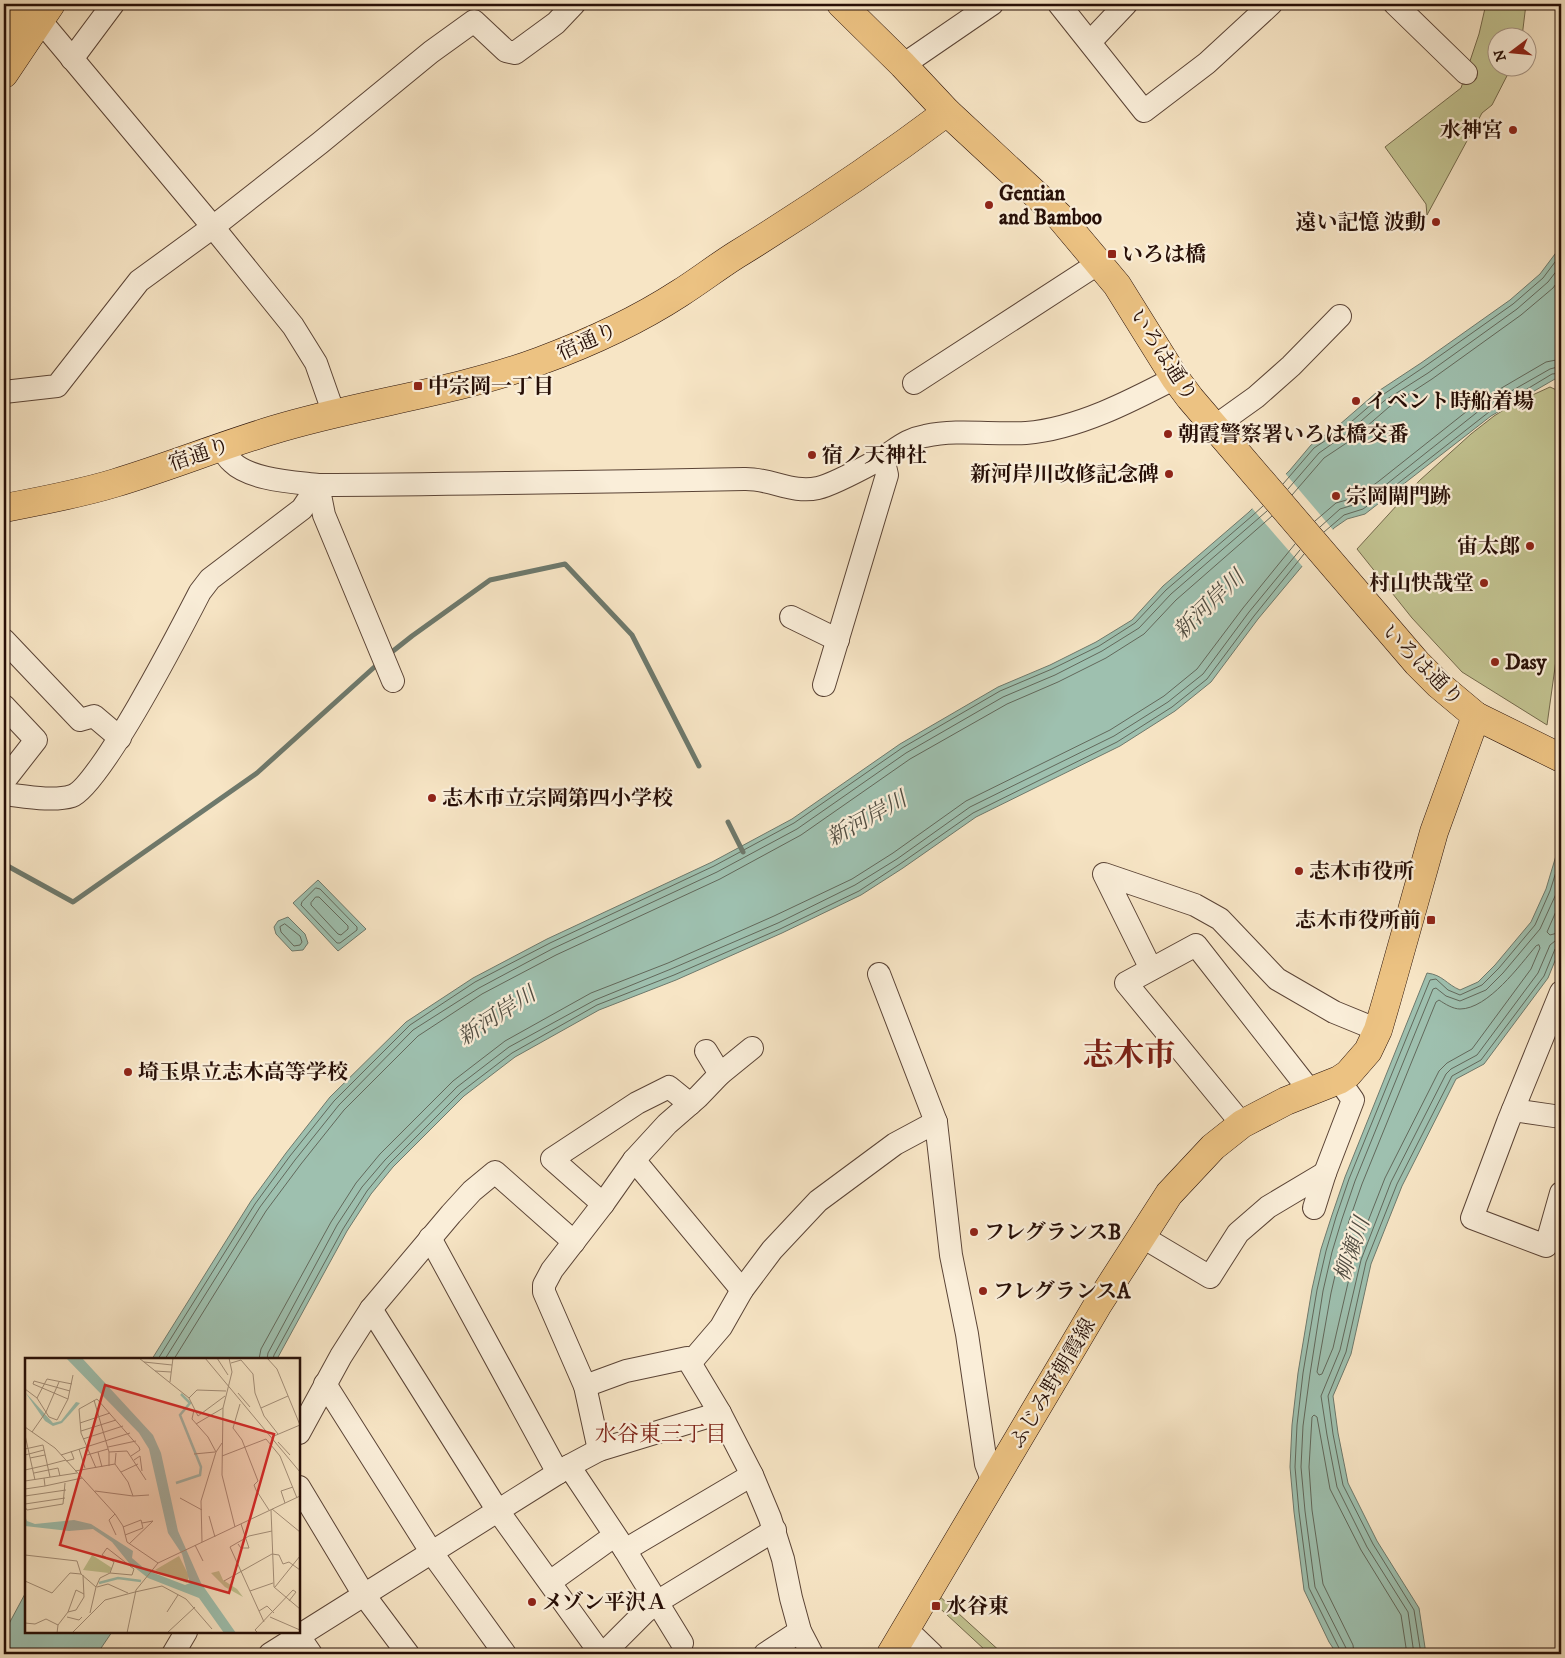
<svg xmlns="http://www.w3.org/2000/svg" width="1565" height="1658" viewBox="0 0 1565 1658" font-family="'IM FELL DW Pica','Noto Serif JP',serif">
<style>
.green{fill:#c2c391;stroke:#74694c}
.water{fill:#9ec0af;stroke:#6e796c}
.pier{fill:#f7e5c5}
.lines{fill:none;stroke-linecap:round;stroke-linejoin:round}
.shore{stroke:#62685b;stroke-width:1}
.stream{stroke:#6e796c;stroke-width:5}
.minor-casing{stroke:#5b4436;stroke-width:24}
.major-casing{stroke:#270f07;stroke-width:29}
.highway-casing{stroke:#270f07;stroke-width:29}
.minor{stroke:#faeed9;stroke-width:22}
.major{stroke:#ecc282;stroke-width:28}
.highway{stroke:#ecc282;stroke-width:28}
.poi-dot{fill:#8f2418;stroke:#faeed9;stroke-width:2}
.labels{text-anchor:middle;stroke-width:4.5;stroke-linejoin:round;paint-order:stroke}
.poi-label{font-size:21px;font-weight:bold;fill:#270f07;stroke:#faeed9;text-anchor:start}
.street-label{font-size:21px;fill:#270f07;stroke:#faeed9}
.water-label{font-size:22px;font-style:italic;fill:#514d42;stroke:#faeed9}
.neighbourhood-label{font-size:22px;fill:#7a1f14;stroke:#faeed9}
.town-label{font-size:31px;font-weight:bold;fill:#7a1f14;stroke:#faeed9}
.inset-river{fill:none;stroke:#9ec0af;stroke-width:2.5}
.inset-road{fill:none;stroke:#a48f79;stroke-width:1}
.view{fill:#d62828;fill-opacity:0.15;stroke:#d62828;stroke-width:2.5}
.inset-edge{fill:none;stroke:#270f07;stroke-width:2.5}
</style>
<rect width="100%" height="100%" fill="#f7e5c5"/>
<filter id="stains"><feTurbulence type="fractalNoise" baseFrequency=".004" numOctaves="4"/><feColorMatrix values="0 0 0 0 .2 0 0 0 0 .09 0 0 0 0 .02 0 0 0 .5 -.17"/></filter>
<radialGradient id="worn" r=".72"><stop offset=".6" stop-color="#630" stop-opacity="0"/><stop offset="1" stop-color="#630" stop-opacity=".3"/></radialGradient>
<g class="green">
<polygon points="1486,4 1526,4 1522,37 1498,38 1498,68 1511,68 1492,105 1482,113 1427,215 1426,204 1385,147 1461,88 1479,34"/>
<polygon points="1550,387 1561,392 1561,624 1547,725 1462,672 1412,618 1357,549 1419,481 1471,434 1494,416 1513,404"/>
<polygon points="936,1593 1003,1654 985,1654 985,1650 932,1601"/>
</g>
<g class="water">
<polygon points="1561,246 1561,377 1555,379 1491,416 1365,514 1347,519 1334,528 1258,619 1211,682 1175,711 1120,746 976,817 903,868 861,895 782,933 676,980 599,1010 515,1057 464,1096 393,1167 371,1194 347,1231 277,1359 152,1359 251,1201 286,1153 330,1097 406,1022 473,978 547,939 712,862 792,819 900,744 998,687 1050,665 1096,642 1132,620 1163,586 1249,512 1290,470 1311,445 1339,425 1377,392 1421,363 1510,300 1540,274"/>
<path d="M1561,839V946L1548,978L1484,1064L1456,1079L1402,1186L1371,1264L1351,1354L1333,1396L1338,1433L1348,1483L1377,1541L1419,1608L1426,1654H1337L1329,1642L1304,1590L1294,1512L1290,1467L1292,1425L1298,1373L1312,1289L1321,1249L1332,1215L1345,1177L1427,973C1443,975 1446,984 1460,990L1478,982L1495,965L1531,922L1546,889Z"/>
<polygon points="318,880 366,929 338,951 293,903"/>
<polygon points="288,917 305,934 308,943 303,950 292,951 276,934 274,927 278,921"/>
<polygon points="26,1592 26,1632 112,1632 97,1654 4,1654 4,1633"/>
</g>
<polygon class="pier" points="1284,472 1334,531 1303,567 1251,507"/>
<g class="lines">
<g class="shore">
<polyline points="1283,484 1314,448 1343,429 1381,396 1424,367 1513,304 1543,278 1561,254"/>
<polyline points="1288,489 1319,453 1346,434 1384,401 1428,373 1517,309 1548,282 1561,265"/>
<polyline points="1292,495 1324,458 1351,440 1389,407 1432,379 1521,315 1553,288 1561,277"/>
<polyline points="1315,521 1336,503 1357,497 1379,481 1481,400 1546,362 1561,359"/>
<polyline points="1320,527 1340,509 1360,503 1383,487 1485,406 1550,369 1561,366"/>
<polyline points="1324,532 1344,515 1363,509 1387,492 1489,412 1552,374 1561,373"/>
<polygon points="316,888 320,889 357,927 357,930 340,943 337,943 301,905 302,902"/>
<polygon points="316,897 319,897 348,926 348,929 341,935 338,934 311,905 311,903"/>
<polyline points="1561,900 1547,932 1550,935 1561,932"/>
<polygon points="285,924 300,936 302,942 300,945 294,946 281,932 280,927"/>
<path d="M1539,945L1540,948L1531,969L1472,1049L1447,1063L1439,1071L1385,1178L1354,1257L1333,1348L1322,1374L1319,1375L1317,1372L1331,1293L1340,1254L1349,1221L1362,1184L1436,1002L1439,1000C1445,1004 1453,1009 1460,1009C1488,1009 1520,965 1536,946Z"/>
<polyline points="158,1359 255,1204 290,1156 334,1101 410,1025 475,982 550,943 714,866 794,823 902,748 1000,691 1052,669 1099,646 1135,623 1166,590 1252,516 1263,506"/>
<polyline points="165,1359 260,1207 295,1160 339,1105 413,1030 479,988 552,949 717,872 797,829 906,753 1003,697 1055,675 1102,651 1139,628 1171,594 1267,511"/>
<polyline points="174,1359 266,1211 301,1164 344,1110 418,1036 482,994 556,955 720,879 801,835 910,759 1007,704 1058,682 1106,658 1144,634 1176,600 1272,516"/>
<polyline points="259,1359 261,1349 331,1222 356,1183 380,1154 453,1081 505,1041 591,993 668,963 774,916 852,879 893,853 966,801 1110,730 1164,696 1197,669 1243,608 1295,544"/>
<polyline points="267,1359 268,1353 337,1225 362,1187 385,1160 457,1087 509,1047 595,1000 671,969 778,923 855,885 897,859 970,807 1114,736 1168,702 1203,674 1249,612 1300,550"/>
<polyline points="273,1359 274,1355 343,1229 367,1191 389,1164 461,1092 512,1053 597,1005 674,975 780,929 859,891 900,864 973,813 1117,742 1172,707 1207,679 1254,616 1304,554"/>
<polyline points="1340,1654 1340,1650 1309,1588 1299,1512 1295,1467 1297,1425 1303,1373 1317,1290 1326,1251 1336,1217 1349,1179 1430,980 1436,979 1448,990 1460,995 1482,985 1499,968 1535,925 1550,891 1561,856"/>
<polyline points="1347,1654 1346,1648 1315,1587 1305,1511 1301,1467 1303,1426 1310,1374 1323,1291 1332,1252 1342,1219 1355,1181 1433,989 1436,988 1446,996 1460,1001 1486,990 1503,973 1540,929 1556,894 1561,877"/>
<polyline points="1354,1654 1353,1645 1323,1584 1312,1510 1309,1467 1312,1417 1314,1415 1317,1417 1330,1489 1361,1550 1401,1615 1407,1654"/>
<polyline points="1414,1654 1408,1612 1367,1547 1337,1487 1327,1435 1321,1396 1340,1350 1361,1260 1391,1182 1446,1074 1451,1069 1477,1055 1538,973 1550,945 1555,941 1561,940"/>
<polyline points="1421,1654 1414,1610 1373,1544 1343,1485 1333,1434 1328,1396 1346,1352 1366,1262 1397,1184 1452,1076 1481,1060 1544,976 1555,949 1561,946"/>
</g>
<g class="stream">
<polyline points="388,655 412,636 490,580 565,564 632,635 699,766"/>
<polyline points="728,822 743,852"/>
<polyline points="4,864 73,902 257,773 380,662"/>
</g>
<g class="minor-casing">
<g id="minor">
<polyline points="1059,4 1144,111 1207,63 1271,4"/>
<polyline points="1395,4 1466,73"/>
<polyline points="40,20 213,227 293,326 316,363 334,414"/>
<polyline points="1090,42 1126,4"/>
<polyline points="72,59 113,4"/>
<polyline points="903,65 992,4"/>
<polyline points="914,383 1099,263"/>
<polyline points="4,392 57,386 139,281 213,227 320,143 431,52 474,21 506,51 515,53 556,23 574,4"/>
<polyline points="1214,427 1256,397 1291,366 1340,316"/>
<path d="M221,446C224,452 227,458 232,462C250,480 294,482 318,485C382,485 445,484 509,483C587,482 666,481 744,479C771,478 792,494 818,488C833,485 867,466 882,458C897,449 907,439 925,436C958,429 992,435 1026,433C1077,429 1131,401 1175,378"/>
<polyline points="318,485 324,515 393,681"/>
<polyline points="791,617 838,640"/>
<polyline points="4,640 80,720 94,716 120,738"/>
<polyline points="824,685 887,475 883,457"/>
<polyline points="4,706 36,740 4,781"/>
<path d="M4,794C23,796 53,802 72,796C100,787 183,625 200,592L210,579L302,509L318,485"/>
<polyline points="1151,969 1104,874 1195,905 1220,919 1277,979 1334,1012 1378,1030"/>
<polyline points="879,974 936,1122 951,1255 967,1334 986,1464 993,1482"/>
<polyline points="1561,992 1508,1122 1472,1218 1546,1246 1561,1193"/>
<polyline points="706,1051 720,1074"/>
<polyline points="1513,1110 1561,1117"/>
<polyline points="1242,1124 1126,983 1196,945 1311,1092"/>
<polyline points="634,1160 742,1290"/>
<polyline points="603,1204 552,1159 637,1103 669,1087 690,1104"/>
<polyline points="1314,1208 1325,1173 1353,1100 1339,1080"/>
<polyline points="1141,1236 1210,1277 1238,1233 1268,1207 1325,1173"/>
<polyline points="430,1238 558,1473"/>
<polyline points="371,1309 498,1511 601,1654"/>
<polyline points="691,1362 721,1327 742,1290 772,1250 818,1201 895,1144 936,1122"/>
<polyline points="325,1384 432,1553 505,1654"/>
<polyline points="585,1386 626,1371 687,1358 720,1413 752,1475 770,1518 783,1559 791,1598 800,1631 812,1654"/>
<polyline points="299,1433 341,1356 371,1309 451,1214 472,1191 495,1172 574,1242"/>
<polyline points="599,1450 585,1386 544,1292 544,1285 552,1270 603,1204 634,1160 667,1124 698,1097 720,1074 752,1048"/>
<polyline points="569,1466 625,1550 682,1643"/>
<polyline points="299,1487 364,1595 408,1654"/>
<polyline points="625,1550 752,1475"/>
<polyline points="550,1582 614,1536"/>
<polyline points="906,1629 932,1654"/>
<polyline points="296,1632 311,1654"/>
<polyline points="173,1654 186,1632"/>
<polyline points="270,1654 569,1466 599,1450 720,1413"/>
<polyline points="603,1654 645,1612 657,1602 775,1530"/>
<polyline points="765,1654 800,1631"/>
</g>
</g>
<g class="major-casing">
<g id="major">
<polyline points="841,4 903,65 947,112 1059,216 1117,285 1175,378 1190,398 1417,663 1439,685 1476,716 1561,758"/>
<path d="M4,508C41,501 79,494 115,483C168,467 220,446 273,430C361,403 454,393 540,361C589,343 637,321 680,293C699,281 717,267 736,255C809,210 879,163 947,112"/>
<polyline points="891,1654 1097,1306 1169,1194 1213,1147 1242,1124 1286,1101 1339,1080 1348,1074 1368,1051 1378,1030 1387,999 1434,832 1476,716"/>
</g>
</g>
<g class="highway-casing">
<g id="highway">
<polyline points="4,33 24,4"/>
<polyline points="4,74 51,4"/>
</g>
</g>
<use href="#minor" class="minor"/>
<use href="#major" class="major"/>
<use href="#highway" class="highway"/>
</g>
<g class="poi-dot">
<circle cx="1513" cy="130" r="5"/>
<circle cx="989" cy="205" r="5"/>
<circle cx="1436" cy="222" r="5"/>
<rect x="1107" y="249" width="10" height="10" rx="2.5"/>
<rect x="413" y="381" width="10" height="10" rx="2.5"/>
<circle cx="1356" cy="401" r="5"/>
<circle cx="1168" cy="434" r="5"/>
<circle cx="812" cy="455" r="5"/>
<circle cx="1169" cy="474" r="5"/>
<circle cx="1336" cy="496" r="5"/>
<circle cx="1530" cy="546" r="5"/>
<circle cx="1484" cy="583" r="5"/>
<circle cx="1495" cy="662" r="5"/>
<circle cx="432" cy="798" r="5"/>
<circle cx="1299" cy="871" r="5"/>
<rect x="1426" y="915" width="10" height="10" rx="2.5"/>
<circle cx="128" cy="1072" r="5"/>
<circle cx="974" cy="1232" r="5"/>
<circle cx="983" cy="1291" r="5"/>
<circle cx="532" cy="1602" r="5"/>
<rect x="931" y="1601" width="10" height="10" rx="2.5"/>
</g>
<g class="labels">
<g class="poi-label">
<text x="1503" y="137" text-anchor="end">水神宮</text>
<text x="999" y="200">Gentian<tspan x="999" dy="24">and Bamboo</tspan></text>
<text x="1426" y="229" text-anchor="end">遠い記憶 波動</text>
<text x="1122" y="261">いろは橋</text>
<text x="428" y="393">中宗岡一丁目</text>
<text x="1366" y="408">イベント時船着場</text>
<text x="1178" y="441">朝霞警察署いろは橋交番</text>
<text x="822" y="462">宿ノ天神社</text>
<text x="1159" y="481" text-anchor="end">新河岸川改修記念碑</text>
<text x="1346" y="503">宗岡閘門跡</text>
<text x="1520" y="553" text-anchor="end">宙太郎</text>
<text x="1474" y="590" text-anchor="end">村山快哉堂</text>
<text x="1505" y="669">Dasy</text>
<text x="442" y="805">志木市立宗岡第四小学校</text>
<text x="1309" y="878">志木市役所</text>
<text x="1421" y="927" text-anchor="end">志木市役所前</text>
<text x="138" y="1079">埼玉県立志木高等学校</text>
<text x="984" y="1239">フレグランスB</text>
<text x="993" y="1298">フレグランスA</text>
<text x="542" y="1609">メゾン平沢Ａ</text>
<text x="946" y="1613">水谷東</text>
</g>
<g class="street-label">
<text transform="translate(587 341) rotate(-24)" y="7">宿通り</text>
<text transform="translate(1164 355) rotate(57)" y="7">いろは通り</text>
<text transform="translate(199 454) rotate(-19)" y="7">宿通り</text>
<text transform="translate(1423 665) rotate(45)" y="7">いろは通り</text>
<text transform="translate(1052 1383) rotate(-59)" y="7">ふじみ野朝霞線</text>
</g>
<g class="water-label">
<text transform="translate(1208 604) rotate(-44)" y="8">新河岸川</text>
<text transform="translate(866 818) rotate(-29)" y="8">新河岸川</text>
<text transform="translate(496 1015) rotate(-33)" y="8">新河岸川</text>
<text transform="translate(1351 1249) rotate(-71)" y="8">柳瀬川</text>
</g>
<g class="neighbourhood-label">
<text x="661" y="1441">水谷東三丁目</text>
</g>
<g class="town-label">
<text x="1129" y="1065">志木市</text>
</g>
</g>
<g transform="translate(25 1358)">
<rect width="275" height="275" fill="#f7e5c5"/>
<path d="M67,197L87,210L84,215L58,212ZM154,198L164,218L162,225L130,212ZM194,213L198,222L212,231L218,239L200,229L186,215Z" fill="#c2c391"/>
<path d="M41,0H57L128,77L136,95L153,173L176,225L211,275H199L174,240L123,220L104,205L87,184L68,171L44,173L0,168V158L2,163L10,166L49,162L66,166L108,193L107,200L121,212L160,227L165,225L157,196L143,175L124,91L114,75ZM0,34L28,65L36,63L51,44L55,45L37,65L28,68L20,63Z" fill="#9ec0af"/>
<path class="inset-river" d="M151,125L175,117L176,109L155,57L165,45L156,36M74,225L93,220L116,223"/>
<path class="inset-road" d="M114,0L164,40L173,58L200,38M180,0L275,114M192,0L203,17M204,0L207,14L198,50L197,117L210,169M242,0L252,11L275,67M119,4L147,7M206,5L216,2L228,16L230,35L239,58L253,76M130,13L146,14M145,24L148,0M0,31L12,40L24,59L32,62L43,41L48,17M213,35L225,49M12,40L22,21L47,26M164,40L172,32L201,33M43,41L8,26L9,23L45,33M69,42L84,94V108M215,46L208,70L217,82L233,123L229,127L231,132L244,152M236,50L263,38M169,52L167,61L183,79L191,94M55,65L85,55M171,66L198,50M0,69L30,90L90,156L98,168L102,184L133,205M56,73L91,62M7,74L21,54L34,24M0,77L10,122M249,78L275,67M58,81L98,68M241,81L255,98L272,140M253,84L265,97M83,89L111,83M0,91L18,87L25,119M54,91L60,110M73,94L77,109M84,94L102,93L121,122M91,95L90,106L103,124L108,138M169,96L190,94M0,97L19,92M36,97L105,75M62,97L83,91M197,98L241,81M5,100L20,97M109,102L115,98L117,113M41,103L49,101L46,93M22,107L41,102M71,110L56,75L54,51L72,41L114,89L115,92L106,98M0,112L22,107M50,113L90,106M96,114L113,106M9,115L33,110L35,118M19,120L20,128L57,120M0,123L52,115M0,131L20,128M70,133L108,138L124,137M0,138L41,132M155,140L177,152M260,145L256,133L268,129M0,146L40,140M0,149L2,152L38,146L40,125M247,151L275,174M246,152L249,229L275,251M90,156L84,162L91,177M184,158L190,179M98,169L116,162L118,170L100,177M177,184L176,143L191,94L197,85M104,186L128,163L117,165M213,186L216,190H224L216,166M170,187L178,203M0,197L52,203L56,216L71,229L65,255M0,223L27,235L45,215L56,216M199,223L247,196L254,197L258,206L264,204L275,212M71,229L75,220L85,215L107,217L109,211L82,190L77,197L89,204L85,215M72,229L83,226L103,235M250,229L275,198M225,233L248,225M110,234L137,228L161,241L187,271M234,253L242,248L249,255M43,254L51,232L59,236M142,254L153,237M42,259L54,262L57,259M245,259L275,272M239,264L205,189L224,178L247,173M0,265L10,266L21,261L33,267M32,275L33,267L43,254L51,252L59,239L58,217M47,275L80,242L110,234M102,275L111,232L133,205L275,138M142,275L170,249M233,275L230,272L268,232L271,234L264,243"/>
<path class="view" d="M80,27L249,76L204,235L35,187Z"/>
<rect width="275" height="275" class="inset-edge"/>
</g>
<rect width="1565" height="1658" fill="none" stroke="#f7e5c5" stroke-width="20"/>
<rect x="5" y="5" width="1555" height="1648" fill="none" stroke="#270f07" stroke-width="2.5"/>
<rect x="10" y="10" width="1545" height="1638" fill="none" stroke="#270f07"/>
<g transform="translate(1512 52) rotate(254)"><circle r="24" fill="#faeed9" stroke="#a69585"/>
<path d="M0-4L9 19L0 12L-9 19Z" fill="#8f2418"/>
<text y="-8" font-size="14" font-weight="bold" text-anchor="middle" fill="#270f07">N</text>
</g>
<rect width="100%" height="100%" filter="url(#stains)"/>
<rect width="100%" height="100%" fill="url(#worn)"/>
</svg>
